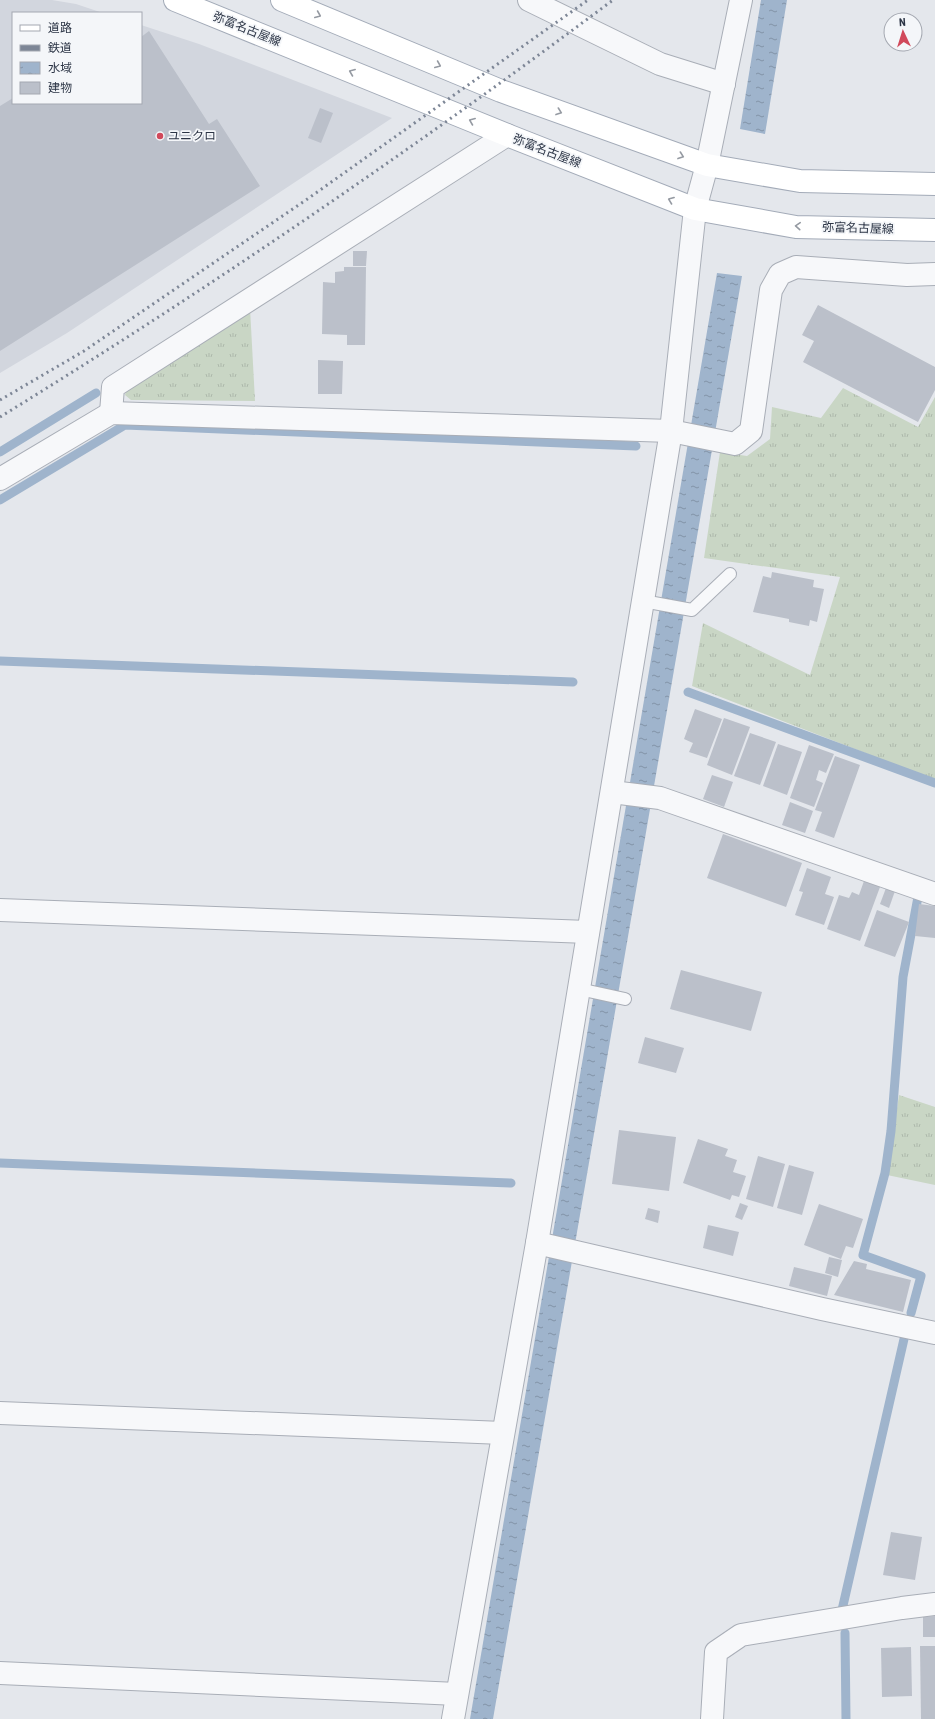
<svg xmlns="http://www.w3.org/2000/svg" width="935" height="1719" viewBox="0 0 935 1719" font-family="'Roboto Condensed','Noto Sans JP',sans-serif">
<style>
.built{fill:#d2d6de}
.grass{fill:url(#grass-tufts)}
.water{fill:url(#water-ripples)}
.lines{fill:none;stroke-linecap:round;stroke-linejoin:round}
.stream{stroke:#9fb4cc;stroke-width:9}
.building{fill:#bbc0ca}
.service-casing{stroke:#a9aeb7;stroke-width:14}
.minor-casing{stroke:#a9aeb7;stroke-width:24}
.primary-casing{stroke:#a3abb8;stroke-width:24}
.service{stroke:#f7f8fa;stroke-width:12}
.minor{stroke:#f7f8fa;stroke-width:22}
.primary{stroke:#fff;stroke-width:22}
.rail{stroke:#7d8696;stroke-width:3;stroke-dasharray:2 4;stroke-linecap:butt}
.oneway{stroke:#959aa2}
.poi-dot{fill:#d1495b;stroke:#f4f6f9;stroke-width:1.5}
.labels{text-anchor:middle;stroke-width:3.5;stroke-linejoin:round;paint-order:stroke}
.street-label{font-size:12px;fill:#2b3445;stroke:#f4f6f9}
.poi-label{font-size:12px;fill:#2b3445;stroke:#f4f6f9;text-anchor:start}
</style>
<defs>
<pattern id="grass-tufts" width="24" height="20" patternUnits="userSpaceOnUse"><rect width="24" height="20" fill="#c9d6c5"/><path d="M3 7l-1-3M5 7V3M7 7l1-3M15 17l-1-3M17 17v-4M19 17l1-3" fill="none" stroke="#adb8ab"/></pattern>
<pattern id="water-ripples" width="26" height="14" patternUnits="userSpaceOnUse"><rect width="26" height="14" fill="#9fb4cc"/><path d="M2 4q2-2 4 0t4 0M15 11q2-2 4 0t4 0" fill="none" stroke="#8293a7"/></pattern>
</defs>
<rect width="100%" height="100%" fill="#e4e7ec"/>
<polygon class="built" points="0,0 52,0 76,4 103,13 13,13 13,103 141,103 141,25 199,44 392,118 67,333 0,373"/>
<g class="grass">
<polygon points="250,308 255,401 131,400 125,395 127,388"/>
<polygon points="843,388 918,427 935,397 935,780 692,686 703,623 810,675 840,577 704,558 720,452 747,456 770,439 772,407 821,418"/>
<polygon points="899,1095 935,1107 935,1185 887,1175"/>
</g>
<g class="water">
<polygon points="761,0 787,0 765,134 740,129"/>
<polygon points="717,273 742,276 493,1719 470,1719"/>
</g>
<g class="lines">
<g class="stream">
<polyline points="0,452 96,393"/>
<polyline points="0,500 125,425 636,446"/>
<polyline points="0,661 573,682"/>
<polyline points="688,692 935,783"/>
<polyline points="0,1163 511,1183"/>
<polyline points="911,1313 921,1276 863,1255 885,1173 891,1131 903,977 918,897"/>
<polyline points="842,1610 904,1339"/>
<polyline points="845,1633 846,1719"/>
</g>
</g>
<g class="building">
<polygon points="149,31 209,124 217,119 260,186 0,351 0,106 13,98 13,103 141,103 141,37"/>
<polygon points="320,108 333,113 321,143 308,138"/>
<polygon points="353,251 367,251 366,266 353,266"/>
<polygon points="344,267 366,267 365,345 347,345 347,335 322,334 323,282 335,283 335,272 344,271"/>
<polygon points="818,305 935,367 935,390 918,422 803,362 814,341 802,335"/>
<polygon points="318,360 343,361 342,394 318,394"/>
<polygon points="772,572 814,580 813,587 824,589 817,622 810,620 809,626 789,622 789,619 753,612 763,576 771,578"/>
<polygon points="695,709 722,719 707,758 689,752 693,743 684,739"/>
<polygon points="724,718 750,727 732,775 707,765"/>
<polygon points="750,733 776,742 760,785 734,776"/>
<polygon points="778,744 802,752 787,795 763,786"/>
<polygon points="809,745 834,754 826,773 819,770 816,780 823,783 814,807 790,798"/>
<polygon points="835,756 860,765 834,838 815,831 822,812 815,810"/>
<polygon points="712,775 733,782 724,807 703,799"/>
<polygon points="790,802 813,811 805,833 782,825"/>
<polygon points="723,834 802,863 786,907 707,878"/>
<polygon points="807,868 831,877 825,894 834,897 824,925 795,915 803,892 799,891"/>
<polygon points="864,881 880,887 860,941 827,929 839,895 849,898 852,892 859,895"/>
<polygon points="886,888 895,891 889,908 880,904"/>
<polygon points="919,904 935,906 935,938 915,936"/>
<polygon points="877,910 909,922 895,957 864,946"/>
<polygon points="681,970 762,992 751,1031 670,1009"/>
<polygon points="645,1037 684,1048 676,1073 638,1063"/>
<polygon points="619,1130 676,1137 669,1191 612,1184"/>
<polygon points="698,1139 728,1149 725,1156 737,1160 733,1172 746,1176 739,1197 732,1195 730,1200 683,1183"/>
<polygon points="758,1156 785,1164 773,1207 746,1199"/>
<polygon points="789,1165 814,1172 802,1215 777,1208"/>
<polygon points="740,1203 748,1206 742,1220 735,1217"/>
<polygon points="819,1204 863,1219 853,1248 846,1246 841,1259 804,1245"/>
<polygon points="648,1208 660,1211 658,1223 645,1219"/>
<polygon points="708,1225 739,1232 733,1256 703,1248"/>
<polygon points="829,1257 842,1260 838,1277 825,1273"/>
<polygon points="854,1261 867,1264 866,1269 911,1280 903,1312 834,1295"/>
<polygon points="794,1267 832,1276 827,1296 789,1286"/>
<polygon points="891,1532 922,1537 915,1580 883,1575"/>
<polygon points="935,1616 935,1637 923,1637 923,1617"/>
<polygon points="920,1646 935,1646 935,1719 921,1719"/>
<polygon points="911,1647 912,1696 882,1697 881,1648"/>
</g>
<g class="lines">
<g class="service-casing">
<g id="service">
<polyline points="643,601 692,610 730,574"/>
<polyline points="579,989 625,999"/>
</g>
</g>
<g class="minor-casing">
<g id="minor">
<polyline points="529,0 660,64 724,84"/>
<polyline points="111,413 113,387 507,135"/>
<polyline points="0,479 111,413 671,431 735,444 751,431 771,290 780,274 796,267 907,275 935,274"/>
<polyline points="612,792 660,798 935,894"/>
<polyline points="0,910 588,932"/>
<polyline points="537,1243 822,1309 935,1333"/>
<polyline points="0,1413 503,1433"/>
<polyline points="0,1673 457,1694"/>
<polyline points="453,1719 537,1243 671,431 695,209 707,165 741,0"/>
<polyline points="712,1719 716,1652 741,1635 902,1608 935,1604"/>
</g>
</g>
<g class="primary-casing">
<g id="primary">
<polyline points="175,0 507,135 695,209 796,227 935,230"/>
<polyline points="282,0 501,91 707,165 800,181 935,184"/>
</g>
</g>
<use href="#service" class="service"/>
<use href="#minor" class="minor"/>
<use href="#primary" class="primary"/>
<g class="rail">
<polyline points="0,400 84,351 306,200 588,0"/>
<path d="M0,417C210,288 415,148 613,0"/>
</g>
</g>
<defs><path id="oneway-chevron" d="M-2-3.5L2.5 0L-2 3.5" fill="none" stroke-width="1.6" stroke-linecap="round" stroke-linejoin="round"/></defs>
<g class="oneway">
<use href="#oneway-chevron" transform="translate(318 15) rotate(23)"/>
<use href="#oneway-chevron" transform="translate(438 65) rotate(23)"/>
<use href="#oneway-chevron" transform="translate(352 72) rotate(-158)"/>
<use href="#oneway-chevron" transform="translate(559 112) rotate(20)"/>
<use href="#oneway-chevron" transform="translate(472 121) rotate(-158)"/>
<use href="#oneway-chevron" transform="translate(681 156) rotate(20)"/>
<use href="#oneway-chevron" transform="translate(671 200) rotate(-159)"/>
<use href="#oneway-chevron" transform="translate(798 226) rotate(-176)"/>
</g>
<circle class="poi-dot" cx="160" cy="136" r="4"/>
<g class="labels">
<g class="street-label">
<text transform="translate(247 29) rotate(22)" y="4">弥富名古屋線</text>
<text transform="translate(547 151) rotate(21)" y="4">弥富名古屋線</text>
<text transform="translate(858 228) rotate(2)" y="4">弥富名古屋線</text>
</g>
<g class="poi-label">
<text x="168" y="140">ユニクロ</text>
</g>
</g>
<rect x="12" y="12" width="130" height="92" fill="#f4f6f9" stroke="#a4a8b1"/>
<rect x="20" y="25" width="20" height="6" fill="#ffffff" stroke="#a4a8b1"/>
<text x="48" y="32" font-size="12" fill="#2b3445">道路</text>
<rect x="20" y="45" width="20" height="6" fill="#7d8696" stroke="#a4a8b1"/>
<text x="48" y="52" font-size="12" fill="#2b3445">鉄道</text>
<rect x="20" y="62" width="20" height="12" fill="url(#water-ripples)" stroke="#a4a8b1"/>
<text x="48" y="72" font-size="12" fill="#2b3445">水域</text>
<rect x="20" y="82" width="20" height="12" fill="#bbc0ca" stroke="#a4a8b1"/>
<text x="48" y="92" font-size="12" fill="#2b3445">建物</text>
<g transform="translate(903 32) rotate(356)"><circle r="19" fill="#f4f6f9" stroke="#a4a8b1"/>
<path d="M0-3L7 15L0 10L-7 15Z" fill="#d1495b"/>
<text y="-6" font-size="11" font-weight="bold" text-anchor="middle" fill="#2b3445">N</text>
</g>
</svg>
